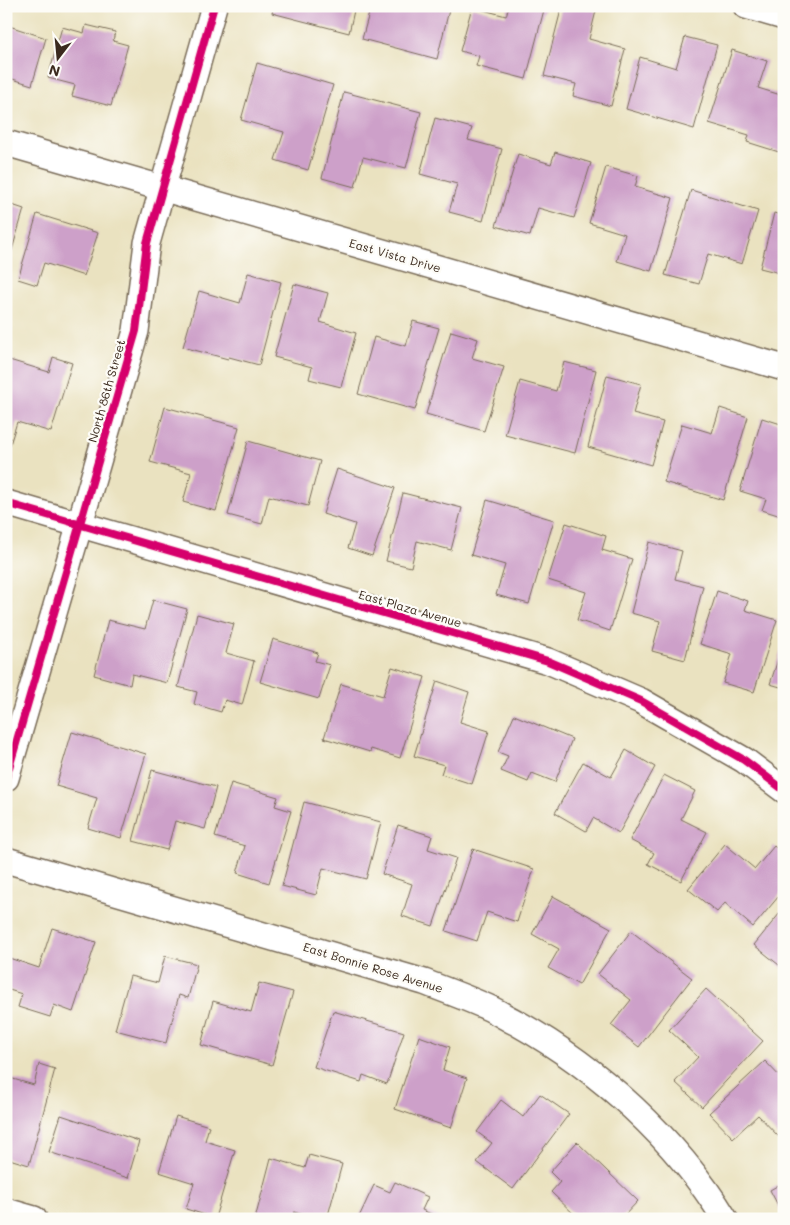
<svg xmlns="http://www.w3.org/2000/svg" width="790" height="1225" viewBox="0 0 790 1225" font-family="Mali,sans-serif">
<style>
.building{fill:#cda0c9}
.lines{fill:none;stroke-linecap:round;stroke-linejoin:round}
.minor-casing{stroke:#786a57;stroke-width:28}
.minor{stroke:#fff;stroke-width:25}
.cycleway-casing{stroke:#fdfcf7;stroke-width:11}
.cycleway{stroke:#d6006c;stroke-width:8}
.labels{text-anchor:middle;stroke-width:4.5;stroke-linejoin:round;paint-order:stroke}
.street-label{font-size:12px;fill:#3b2a1e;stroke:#fdfcf7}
</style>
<rect width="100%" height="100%" fill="#fdfcf7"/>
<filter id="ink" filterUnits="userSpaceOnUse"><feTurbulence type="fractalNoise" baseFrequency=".02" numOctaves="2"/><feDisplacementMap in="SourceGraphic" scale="10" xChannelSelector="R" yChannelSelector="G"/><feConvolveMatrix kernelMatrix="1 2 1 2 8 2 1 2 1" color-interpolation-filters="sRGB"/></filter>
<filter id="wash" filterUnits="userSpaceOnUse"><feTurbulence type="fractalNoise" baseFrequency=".0096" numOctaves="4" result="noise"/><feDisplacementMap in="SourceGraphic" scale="20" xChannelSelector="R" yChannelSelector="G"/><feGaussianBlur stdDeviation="1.12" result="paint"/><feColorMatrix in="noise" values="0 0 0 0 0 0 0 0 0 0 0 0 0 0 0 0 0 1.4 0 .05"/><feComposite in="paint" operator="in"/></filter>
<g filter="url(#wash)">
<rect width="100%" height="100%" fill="#eae2c0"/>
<g id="blocks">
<g class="building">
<polygon points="274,6 355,6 349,33 272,13"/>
<polygon points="371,6 450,6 437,59 362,39"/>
<polygon points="509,6 545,6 526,79 476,66 479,56 460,51 472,7 506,16"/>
<polygon points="562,6 577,6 596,11 589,39 625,49 611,106 573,96 576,84 544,76"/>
<polygon points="6,25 46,38 32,85 6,77"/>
<polygon points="86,25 115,32 113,41 128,45 111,106 72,96 75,85 48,78 62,27 84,33"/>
<polygon points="685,37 717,45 694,129 626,109 640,57 676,68"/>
<polygon points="732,50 767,61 758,88 784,96 784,136 779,152 747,142 749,135 709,123"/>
<polygon points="257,63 333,85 308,170 275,160 284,132 241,120"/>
<polygon points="344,92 421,112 406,168 363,157 355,187 322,178"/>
<polygon points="435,118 472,128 468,140 502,149 483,221 449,212 457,184 420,174"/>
<polygon points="555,152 591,163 574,218 538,208 530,236 496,226 518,154 551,164"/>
<polygon points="606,167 638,176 635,187 673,198 651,271 617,261 625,234 589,223"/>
<polygon points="691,190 758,211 742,264 708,254 699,284 665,275"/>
<polygon points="6,203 24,209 7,267 6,267"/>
<polygon points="774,213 784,216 784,274 760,268"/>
<polygon points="37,214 98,233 84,276 44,263 37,285 18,279"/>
<polygon points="248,273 281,282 259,365 229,357 228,359 183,347 199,291 240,303"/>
<polygon points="294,284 328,293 320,322 356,333 341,387 309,379 312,367 274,357"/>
<polygon points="413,321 439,328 415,410 358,394 374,337 406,346"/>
<polygon points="451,331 478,339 472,358 504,367 484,431 426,414"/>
<polygon points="53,357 72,363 51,432 17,422 8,451 6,451 6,359 49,372"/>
<polygon points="564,362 596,370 575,453 505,435 520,381 556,391"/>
<polygon points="607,375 641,384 633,414 663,422 651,465 588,447"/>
<polygon points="165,407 239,427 216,511 183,502 191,473 150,462"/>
<polygon points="720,408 748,417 723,500 664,482 682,424 712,433"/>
<polygon points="762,418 784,425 784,517 762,510 766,499 740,491"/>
<polygon points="248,441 320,461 308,506 269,496 262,524 228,515"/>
<polygon points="337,469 395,488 372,556 348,548 355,524 323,514"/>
<polygon points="403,493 462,508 451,550 417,541 411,567 386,561"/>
<polygon points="487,500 554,520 529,604 496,595 505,565 471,555"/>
<polygon points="566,523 606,536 602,550 632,559 610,631 577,620 586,592 548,580"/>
<polygon points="649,542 682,551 675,579 703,586 685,660 652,651 660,621 631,613"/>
<polygon points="717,591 748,601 745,610 777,620 754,692 723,683 732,654 700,644"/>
<polygon points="153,600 187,609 167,683 132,674 130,685 94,675 108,620 145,629"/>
<polygon points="197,614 234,624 226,653 254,661 242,705 225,700 221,712 194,704 197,692 178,687"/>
<polygon points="273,639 318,653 315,661 330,665 319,699 260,682"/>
<polygon points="784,641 784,688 770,684"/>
<polygon points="392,667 425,677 400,758 371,749 370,752 324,738 341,684 383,696"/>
<polygon points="437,681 469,692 460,722 489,731 472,784 441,774 444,765 414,756"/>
<polygon points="514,715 572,739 555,782 532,773 528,782 501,771 508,756 498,752"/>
<polygon points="72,732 146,754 121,838 88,828 97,798 56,786"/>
<polygon points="626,750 655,767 619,833 593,818 586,831 555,813 583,762 611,777"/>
<polygon points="152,770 216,787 205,829 175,821 167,850 133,841"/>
<polygon points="664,775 695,791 681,819 707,832 681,881 648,864 654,853 630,840"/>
<polygon points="231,783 278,797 275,806 291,811 269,883 237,873 245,846 215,837"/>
<polygon points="304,802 381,822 366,879 323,868 316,895 282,886"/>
<polygon points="398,825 432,836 428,849 456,858 433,926 402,916 412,884 382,874"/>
<polygon points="725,844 755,869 774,846 784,854 784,890 753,927 725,903 717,912 688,889"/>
<polygon points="473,849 534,869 517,922 487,912 477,941 446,931"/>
<polygon points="553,896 611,928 579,985 548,968 559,949 532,934"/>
<polygon points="784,908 784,969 754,945"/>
<polygon points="52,928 96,942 73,1012 54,1005 50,1017 18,1007 22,994 6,989 6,957 39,968"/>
<polygon points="631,931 692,978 639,1047 611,1025 631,1000 598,974"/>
<polygon points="165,956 197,964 188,998 179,995 166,1043 115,1030 130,976 158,983"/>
<polygon points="259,983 293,992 272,1065 201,1045 213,1001 251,1012"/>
<polygon points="706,989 763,1041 702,1107 675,1082 698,1057 669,1030"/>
<polygon points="333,1011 404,1032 387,1084 363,1075 361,1082 314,1067"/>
<polygon points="419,1036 450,1047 443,1070 467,1078 451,1128 395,1109"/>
<polygon points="765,1061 784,1081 784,1133 779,1137 758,1115 733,1138 709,1113"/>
<polygon points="39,1064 55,1069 29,1165 6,1158 6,1077 34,1085"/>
<polygon points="540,1094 569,1114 513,1189 477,1162 492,1143 477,1132 501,1100 523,1117"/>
<polygon points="61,1115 139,1141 128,1178 49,1152"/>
<polygon points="176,1116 209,1126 205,1141 235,1150 215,1218 186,1209 194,1183 159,1172"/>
<polygon points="577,1142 638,1201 621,1219 600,1219 595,1213 589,1219 579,1219 551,1192 560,1182 550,1172"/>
<polygon points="309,1155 342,1164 327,1219 317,1219 294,1212 292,1219 255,1219 271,1158 305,1168"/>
<polygon points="395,1182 428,1197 422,1210 443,1219 358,1219 374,1185 390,1192"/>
<polygon points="784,1182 784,1217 770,1190"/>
</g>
</g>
</g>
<g filter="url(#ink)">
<use href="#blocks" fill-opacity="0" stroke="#786a57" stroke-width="1"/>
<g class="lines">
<g class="minor-casing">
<g id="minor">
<polyline points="746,6 784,17"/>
<polyline points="6,143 784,368"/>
<polyline points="6,503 548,661 641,701 744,760 784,790"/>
<polyline points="6,778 136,331 147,243 214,6"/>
<path d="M6,860L424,982C445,990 467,998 487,1007C498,1012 507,1018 517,1023C599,1069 676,1139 725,1219"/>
<polyline points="6,1211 34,1219"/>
</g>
</g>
<use href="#minor" class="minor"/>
<g class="cycleway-casing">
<g id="cycleway">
<polyline points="6,503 548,661 641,701 744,760 784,790"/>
<polyline points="6,778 136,331 147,243 214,6"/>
</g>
</g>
<use href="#cycleway" class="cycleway"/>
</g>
</g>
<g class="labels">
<g class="street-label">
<text transform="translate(395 256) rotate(16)" y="4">East Vista Drive</text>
<text transform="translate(107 391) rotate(-74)" y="4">North 86th Street</text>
<text transform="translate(410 609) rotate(16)" y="4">East Plaza Avenue</text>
<text transform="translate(373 968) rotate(17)" y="4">East Bonnie Rose Avenue</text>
</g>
</g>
<rect width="790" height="1225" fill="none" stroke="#fdfcf7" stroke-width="25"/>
<g transform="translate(58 58) rotate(196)" stroke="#fdfcf7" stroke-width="4" paint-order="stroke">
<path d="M0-4L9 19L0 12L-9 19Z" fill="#3b2a1e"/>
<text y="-8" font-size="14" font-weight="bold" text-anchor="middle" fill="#3b2a1e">N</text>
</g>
</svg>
